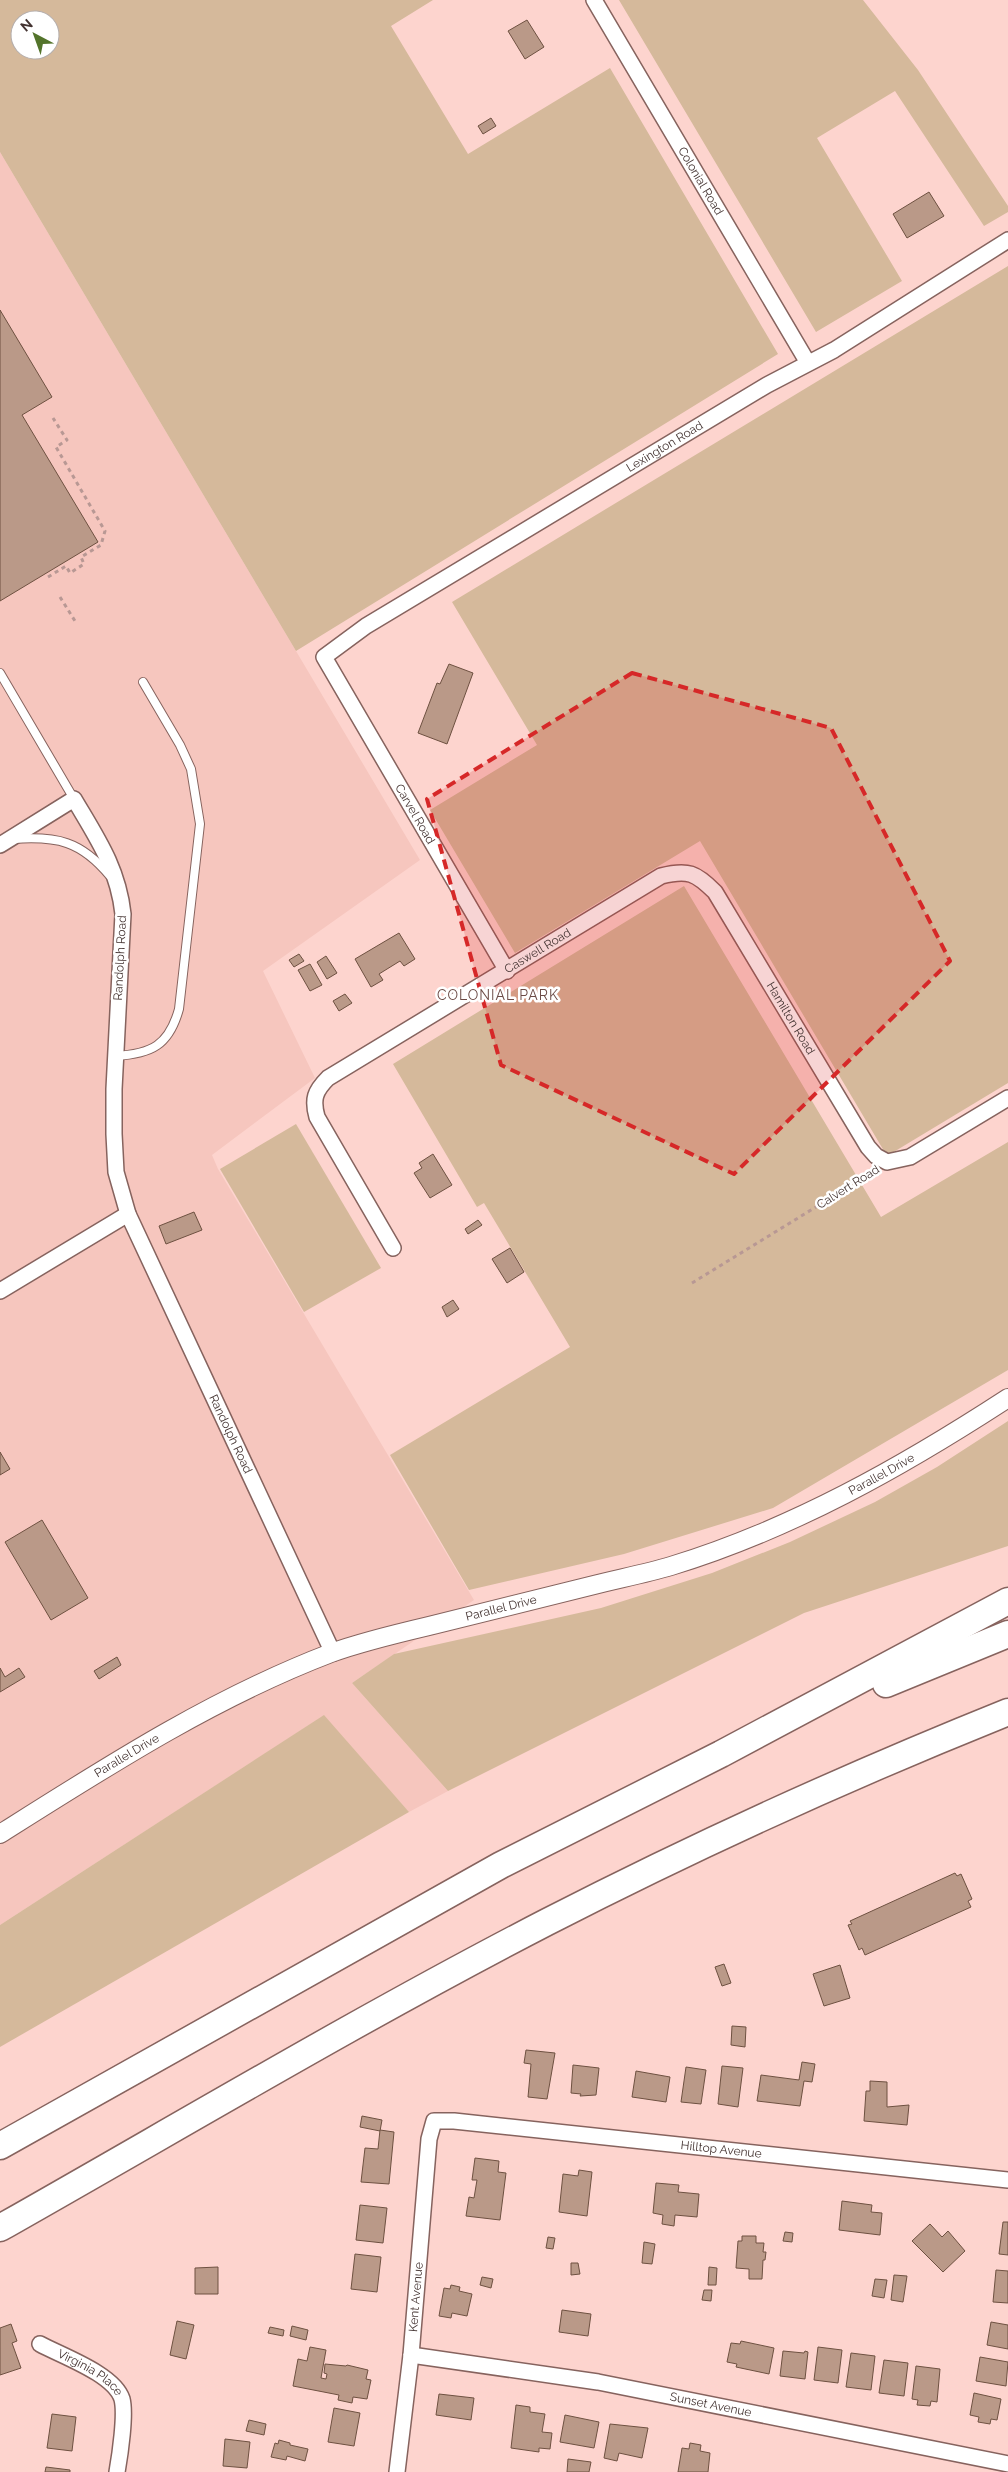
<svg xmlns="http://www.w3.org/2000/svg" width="1008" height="2472" viewBox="0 0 1008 2472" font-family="Raleway,sans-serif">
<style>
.built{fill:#f6c6be}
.green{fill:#d5b99b;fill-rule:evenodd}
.building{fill:#ba9988;stroke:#6e5141}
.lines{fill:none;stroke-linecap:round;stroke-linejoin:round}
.service-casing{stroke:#86635e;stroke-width:10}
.minor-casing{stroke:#86635e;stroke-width:18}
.tertiary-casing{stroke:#86635e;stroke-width:20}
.motorway-casing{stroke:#86635e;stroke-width:29}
.path{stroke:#b89894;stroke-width:3;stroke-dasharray:4 4;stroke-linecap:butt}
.service{stroke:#fff;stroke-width:8}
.minor{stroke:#fff;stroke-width:15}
.tertiary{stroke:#fff;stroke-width:18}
.motorway{stroke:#fff;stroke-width:26}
.marked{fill:#d62828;fill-opacity:0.2;stroke:#d62828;stroke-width:4;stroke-dasharray:10 6;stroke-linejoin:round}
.labels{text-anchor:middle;stroke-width:5;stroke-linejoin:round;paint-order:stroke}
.street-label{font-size:12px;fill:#443432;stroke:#fff}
.neighbourhood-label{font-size:14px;letter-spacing:1px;fill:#6b4a45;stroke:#fff}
</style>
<rect width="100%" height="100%" fill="#fdd4ce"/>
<polygon class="built" points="0,152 420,860 263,971 315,1078 212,1155 218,1169 474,1600 352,1683 448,1791 409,1812 323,1716 0,1925"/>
<g class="green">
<path d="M0,0H433L391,26L468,154L610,68L778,354L296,651L0,152ZM20,20H50V50H20Z"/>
<polygon points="619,0 863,0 918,70 1008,206 1008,212 984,226 895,91 817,138 902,281 816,332"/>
<polygon points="1008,266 1008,1083 887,1156 700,841 515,953 430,810 537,745 452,602"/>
<polygon points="684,886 881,1217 1008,1142 1008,1370 773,1508 624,1554 469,1590 390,1455 570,1347 484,1203 477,1207 393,1064"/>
<polygon points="296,1124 381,1268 304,1312 220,1169"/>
<polygon points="1008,1421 1008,1546 804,1613 448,1791 352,1683 394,1654 601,1608 712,1573 790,1542 875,1502 937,1467"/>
<polygon points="324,1715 409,1812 0,2047 0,1925"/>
</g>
<g class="building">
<polygon points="527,20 544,47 525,59 508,31"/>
<polygon points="491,118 496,126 483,134 478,126"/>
<polygon points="929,192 944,216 907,238 893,214"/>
<polygon points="0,310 52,397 22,415 98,542 0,601"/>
<polygon points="449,664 473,673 447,744 418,733 437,683 440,684"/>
<polygon points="399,933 415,959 404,966 400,961 379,974 383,980 371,987 355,959"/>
<polygon points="299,954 304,961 294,967 289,960"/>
<polygon points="326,956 337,973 327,979 317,962"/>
<polygon points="310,964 322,985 310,991 298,970"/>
<polygon points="345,994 352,1003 339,1011 333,1001"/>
<polygon points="433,1154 452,1185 430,1198 414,1173 422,1168 419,1163"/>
<polygon points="194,1212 202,1230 166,1244 159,1226"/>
<polygon points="478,1220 482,1225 468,1234 465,1229"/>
<polygon points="510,1248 524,1272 507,1283 492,1259"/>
<polygon points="453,1300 459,1309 447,1317 442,1307"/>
<polygon points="0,1452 10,1469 0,1475"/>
<polygon points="42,1520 88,1598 51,1620 5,1542"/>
<polygon points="117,1657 121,1665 99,1679 94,1671"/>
<polygon points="0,1668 5,1677 19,1668 25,1677 0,1692"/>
<polygon points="955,1873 957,1876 961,1874 972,1899 968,1901 971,1907 865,1955 862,1948 859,1950 848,1925 852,1924 850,1921"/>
<polygon points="724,1964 731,1983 722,1986 715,1967"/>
<polygon points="840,1965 850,1998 824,2006 813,1974"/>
<polygon points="732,2026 746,2027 745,2047 731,2045"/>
<polygon points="526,2050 555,2053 547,2099 528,2097 531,2064 524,2063"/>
<polygon points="802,2062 815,2064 812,2082 804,2081 800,2106 757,2101 761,2075 799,2080"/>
<polygon points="573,2065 599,2068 596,2095 580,2096 581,2094 571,2093"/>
<polygon points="722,2066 743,2068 738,2107 718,2104"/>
<polygon points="686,2067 706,2070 701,2104 681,2102"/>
<polygon points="636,2071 670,2077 666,2102 632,2097"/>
<polygon points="870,2081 887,2082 887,2107 909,2105 907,2125 864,2121 866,2091 870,2091"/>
<polygon points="362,2116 382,2120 380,2131 360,2127"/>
<polygon points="380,2130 394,2132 389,2184 361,2182 365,2148 378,2149"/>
<polygon points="475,2158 499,2161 498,2172 506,2173 500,2220 466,2216 469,2197 474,2198 477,2180 472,2180"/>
<polygon points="579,2170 592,2172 587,2216 559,2212 563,2174 578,2176"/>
<polygon points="656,2183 679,2185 678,2192 699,2194 697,2217 675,2215 674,2226 662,2224 663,2215 653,2213"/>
<polygon points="842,2201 872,2205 871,2212 882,2213 880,2235 839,2230"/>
<polygon points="360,2205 387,2208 383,2243 356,2240"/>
<polygon points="1003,2222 1008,2222 1008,2255 999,2254"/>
<polygon points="930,2224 942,2237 948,2231 965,2251 943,2272 912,2241"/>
<polygon points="785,2232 793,2233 792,2242 783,2241"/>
<polygon points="742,2236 756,2236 756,2243 764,2243 763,2252 766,2252 765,2260 763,2260 762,2279 749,2279 749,2269 736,2268 738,2241 742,2241"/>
<polygon points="548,2237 555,2238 553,2249 546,2248"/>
<polygon points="644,2242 655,2244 652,2264 642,2263"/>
<polygon points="355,2254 381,2257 377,2292 351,2289"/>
<polygon points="571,2263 578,2263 580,2274 571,2275"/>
<polygon points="218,2267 218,2294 195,2294 195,2268"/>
<polygon points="709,2267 717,2268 716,2285 708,2285"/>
<polygon points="996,2270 1008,2271 1008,2303 993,2302"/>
<polygon points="894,2275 907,2276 903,2302 891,2300"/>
<polygon points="482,2277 493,2279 491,2288 480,2285"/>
<polygon points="875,2279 887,2280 884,2298 872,2296"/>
<polygon points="451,2285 460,2287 459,2291 472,2294 467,2316 452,2313 451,2318 439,2316 444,2288 450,2289"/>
<polygon points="704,2290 712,2290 711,2301 702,2300"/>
<polygon points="562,2310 591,2314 588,2336 559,2332"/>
<polygon points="177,2321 194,2325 186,2359 170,2355"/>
<polygon points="991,2322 1008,2325 1008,2349 987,2345"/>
<polygon points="11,2324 17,2341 12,2343 21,2368 0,2375 0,2328"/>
<polygon points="292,2326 308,2330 306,2340 290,2336"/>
<polygon points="270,2327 284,2330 283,2336 268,2333"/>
<polygon points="741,2341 774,2348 769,2374 736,2367 737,2364 727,2362 731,2343 740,2344"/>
<polygon points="310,2347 326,2350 321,2378 326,2379 327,2374 324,2373 325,2364 346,2366 347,2365 368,2370 366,2379 371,2380 367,2399 353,2397 352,2403 338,2400 339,2395 293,2386 298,2359 307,2361"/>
<polygon points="818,2347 842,2350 838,2383 814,2380"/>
<polygon points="783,2351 804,2353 805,2351 808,2352 805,2379 780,2376"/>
<polygon points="851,2353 875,2356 871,2390 846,2387"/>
<polygon points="980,2357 1008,2362 1006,2386 976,2381"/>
<polygon points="884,2360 908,2363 904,2396 879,2393"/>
<polygon points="916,2366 940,2369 937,2402 931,2401 930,2406 917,2405 918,2400 912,2399"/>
<polygon points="974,2393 1001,2399 997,2420 991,2419 990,2424 978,2422 979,2417 970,2415"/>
<polygon points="439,2394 474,2398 471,2420 436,2415"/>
<polygon points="516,2405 530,2407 530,2412 545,2414 542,2432 552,2433 550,2449 539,2448 539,2452 511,2448"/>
<polygon points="334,2408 360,2413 354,2446 328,2442"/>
<polygon points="52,2414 76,2417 72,2451 47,2448"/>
<polygon points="565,2415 599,2422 594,2448 560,2442"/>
<polygon points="249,2420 266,2424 264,2435 246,2431"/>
<polygon points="610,2424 648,2428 642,2458 619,2453 617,2461 604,2458"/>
<polygon points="225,2439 250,2442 247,2468 223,2466"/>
<polygon points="279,2440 290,2443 290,2445 308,2449 305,2461 287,2456 286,2460 271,2457 275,2443 278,2444"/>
<polygon points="690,2443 701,2445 700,2451 710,2453 708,2472 678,2472 682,2448 689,2449"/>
<polygon points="568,2459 591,2462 589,2472 567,2472"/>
<polygon points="46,2467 70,2470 70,2472 45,2472"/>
</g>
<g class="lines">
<g class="service-casing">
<g id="service">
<polyline points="0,673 74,799"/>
<path d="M14,839C57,836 81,841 110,876"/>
<path d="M115,1056C152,1054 169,1045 179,1009L200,824L191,769L180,745L143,682"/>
</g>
</g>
<g class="minor-casing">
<g id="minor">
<path id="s1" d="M594,0L808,363"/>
<path id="s2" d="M0,845L74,799C97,838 118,868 123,914L114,1089V1134L116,1172L128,1214L333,1653"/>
<path id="s3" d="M507,971L324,657L366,626L767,385L834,350L1008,240"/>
<path id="s4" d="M393,1248L317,1117C312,1099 315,1091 328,1078L661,876C688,869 696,873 715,892L868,1147L876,1156L887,1162L910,1157L1008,1098"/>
<polyline points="0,1291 128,1214"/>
<path id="s5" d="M40,2344C62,2356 114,2374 122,2399C126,2414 120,2455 117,2472"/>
<path id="s6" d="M411,2355L598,2382L1008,2464"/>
<path id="s7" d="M397,2472L411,2355L429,2139L434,2121H454L1008,2180"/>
</g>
</g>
<g class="tertiary-casing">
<g id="tertiary">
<path id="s8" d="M0,1834C106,1767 213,1698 331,1653C364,1641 399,1633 433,1625C485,1612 537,1599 590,1586C617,1579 644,1574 671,1566C792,1529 902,1467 1008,1398"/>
</g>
</g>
<g class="motorway-casing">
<g id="motorway">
<polyline points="886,1684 1008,1634"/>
<polyline points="0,2146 501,1865 721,1754 1008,1601"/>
<path d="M0,2228C182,2125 361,2018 547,1922C697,1845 851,1775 1008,1712"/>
</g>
</g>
<g class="path">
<polyline points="48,577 66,566 70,573 84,564 81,557 101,545 105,531 56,447 67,440 53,418"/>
<polyline points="60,597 75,621"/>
<polyline points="692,1283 873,1172"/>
</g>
<use href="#service" class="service"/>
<use href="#minor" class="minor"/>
<use href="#tertiary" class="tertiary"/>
<use href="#motorway" class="motorway"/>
</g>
<path class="marked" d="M632,673L831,728L950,961L734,1174L501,1065L427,799Z"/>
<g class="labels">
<g class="street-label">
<text dy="4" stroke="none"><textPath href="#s1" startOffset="210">Colonial Road</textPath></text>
<text dy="4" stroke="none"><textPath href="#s3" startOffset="764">Lexington Road</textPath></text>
<text transform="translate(415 814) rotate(60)" y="4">Carvel Road</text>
<text dy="4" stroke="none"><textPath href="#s4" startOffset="440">Caswell Road</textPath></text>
<text transform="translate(120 958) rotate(-87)" y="4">Randolph Road</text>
<text dy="4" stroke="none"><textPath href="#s4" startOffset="792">Hamilton Road</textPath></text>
<text transform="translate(848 1187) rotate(-32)" y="4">Calvert Road</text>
<text dy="4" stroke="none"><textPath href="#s2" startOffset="758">Randolph Road</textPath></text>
<text dy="4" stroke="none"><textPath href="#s8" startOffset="959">Parallel Drive</textPath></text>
<text dy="4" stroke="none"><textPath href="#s8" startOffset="554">Parallel Drive</textPath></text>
<text dy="4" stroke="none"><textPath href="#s8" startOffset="149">Parallel Drive</textPath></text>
<text dy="4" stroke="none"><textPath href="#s7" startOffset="642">Hilltop Avenue</textPath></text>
<text dy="4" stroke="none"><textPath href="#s7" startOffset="176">Kent Avenue</textPath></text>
<text dy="4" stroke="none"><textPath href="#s5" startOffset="58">Virginia Place</textPath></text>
<text dy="4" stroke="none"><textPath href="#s6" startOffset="304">Sunset Avenue</textPath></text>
</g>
<g class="neighbourhood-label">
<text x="498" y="1000">COLONIAL PARK</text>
</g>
</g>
<g transform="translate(35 35) rotate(319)"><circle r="24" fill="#ffffff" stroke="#b4aead"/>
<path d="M0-4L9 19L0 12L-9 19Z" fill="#53742b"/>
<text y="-8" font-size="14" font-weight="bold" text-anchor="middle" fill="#443432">N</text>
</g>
</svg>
